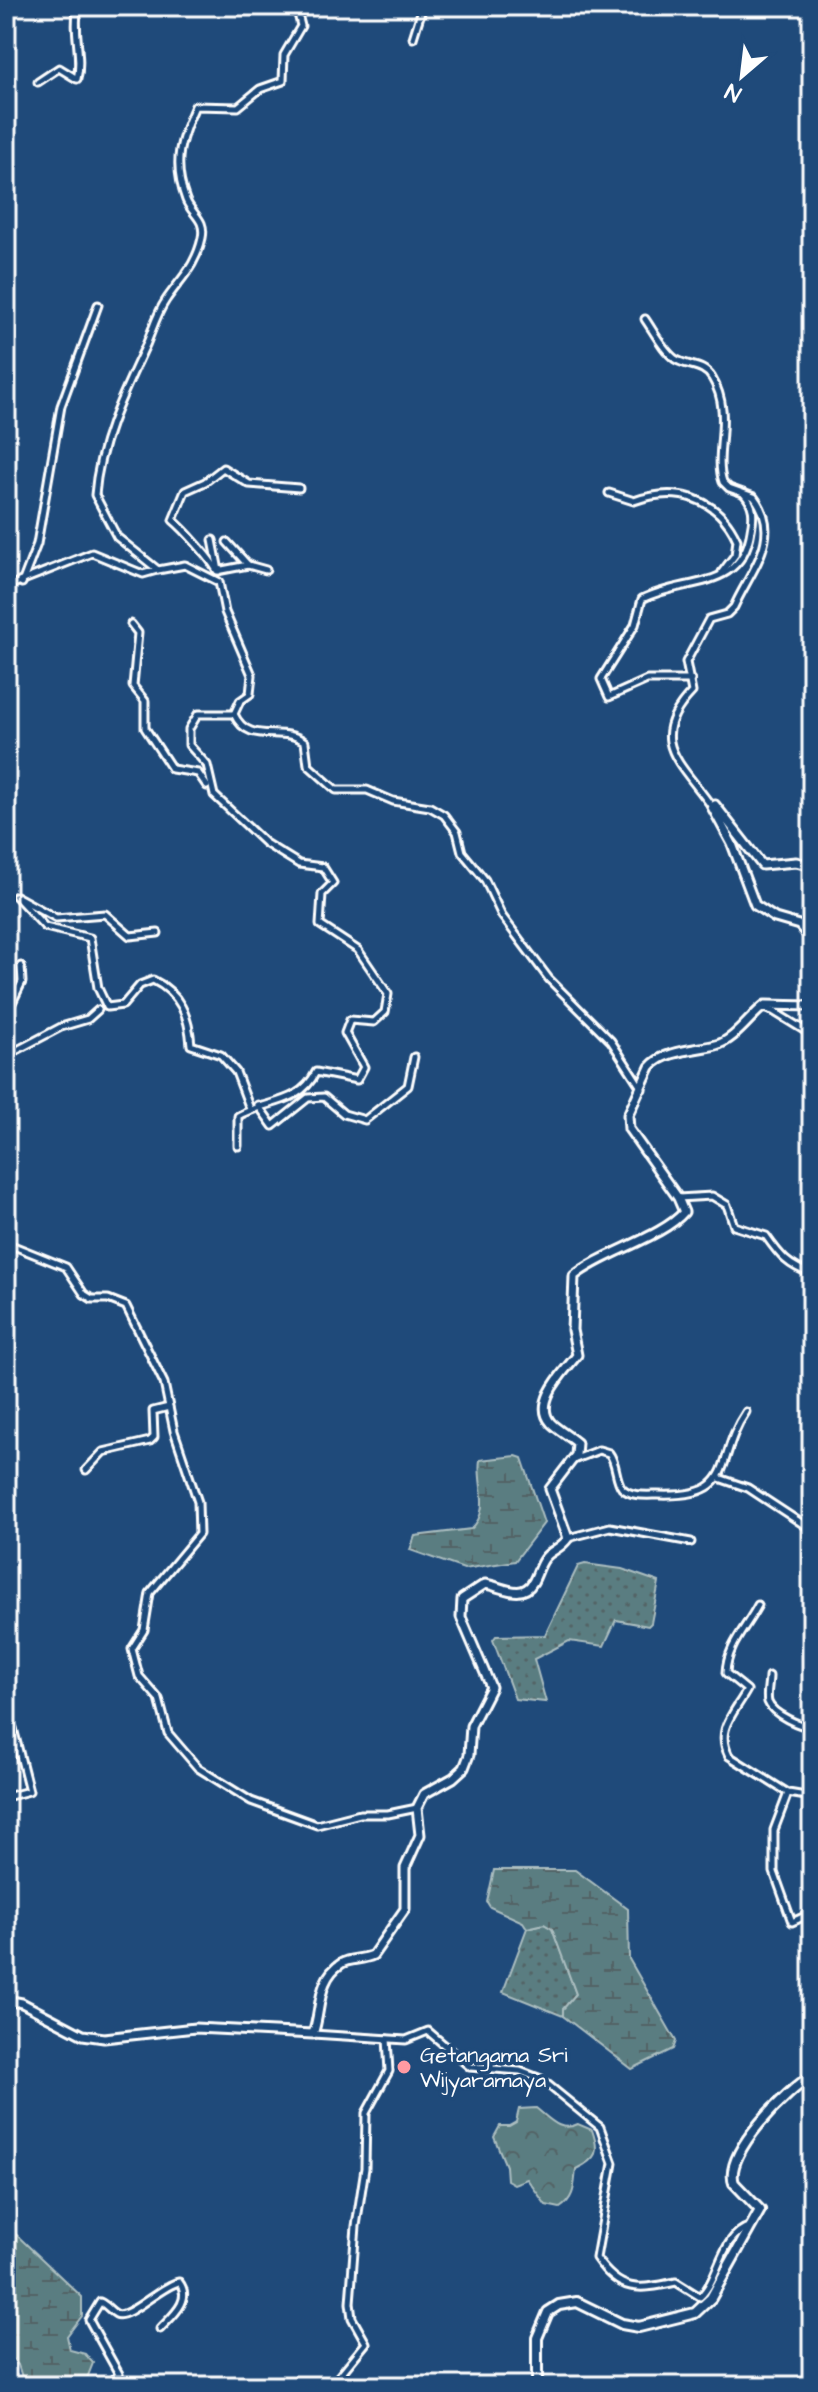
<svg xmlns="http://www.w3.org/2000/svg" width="818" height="2392" viewBox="0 0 818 2392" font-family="'Architects Daughter',sans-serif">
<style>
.grass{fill:url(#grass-dots);stroke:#acbec0;stroke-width:2}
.forest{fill:url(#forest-crowns);stroke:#acbec0;stroke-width:2}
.wetland{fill:url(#wetland-marsh);stroke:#acbec0;stroke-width:2}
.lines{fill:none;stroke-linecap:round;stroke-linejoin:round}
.minor-casing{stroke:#fff;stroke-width:11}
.tertiary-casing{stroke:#fff;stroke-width:13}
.primary-casing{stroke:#fff;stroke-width:14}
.minor{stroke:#1f4a7a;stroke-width:5}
.tertiary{stroke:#1f4a7a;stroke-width:7}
.primary{stroke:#1f4a7a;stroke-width:8}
.poi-dot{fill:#ff9aa2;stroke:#1f4a7a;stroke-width:3}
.labels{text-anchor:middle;stroke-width:7;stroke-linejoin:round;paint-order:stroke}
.poi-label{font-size:22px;fill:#fff;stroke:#1f4a7a;text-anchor:start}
</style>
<defs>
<pattern id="grass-dots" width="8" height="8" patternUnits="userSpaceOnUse" patternTransform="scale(2)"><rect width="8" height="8" fill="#5a7d81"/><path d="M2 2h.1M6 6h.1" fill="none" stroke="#536466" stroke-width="1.8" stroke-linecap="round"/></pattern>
<pattern id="forest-crowns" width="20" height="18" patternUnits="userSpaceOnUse" patternTransform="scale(2)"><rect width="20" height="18" fill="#5a7d81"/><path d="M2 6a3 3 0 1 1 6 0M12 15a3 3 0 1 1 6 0" fill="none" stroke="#536466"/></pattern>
<pattern id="wetland-marsh" width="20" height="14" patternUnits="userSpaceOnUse" patternTransform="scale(2)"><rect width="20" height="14" fill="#5a7d81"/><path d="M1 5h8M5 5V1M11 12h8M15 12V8" fill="none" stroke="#536466"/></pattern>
</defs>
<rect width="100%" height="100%" fill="#1f4a7a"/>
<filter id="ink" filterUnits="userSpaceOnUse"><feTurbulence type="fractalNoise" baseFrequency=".0125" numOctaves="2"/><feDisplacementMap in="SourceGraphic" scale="16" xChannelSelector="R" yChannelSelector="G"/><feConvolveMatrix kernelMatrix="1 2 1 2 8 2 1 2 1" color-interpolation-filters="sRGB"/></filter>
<g filter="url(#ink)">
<g class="grass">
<polygon points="585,1564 622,1569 659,1582 651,1623 648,1626 616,1620 604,1646 569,1641 534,1659 546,1702 515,1699 493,1640 496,1636 545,1635 578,1566"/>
<polygon points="544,1924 552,1928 576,1994 563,2009 563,2016 503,1992 527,1928"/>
</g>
<path class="forest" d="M536,2108C550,2119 560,2133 578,2124L592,2130C600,2152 597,2159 576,2169C574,2186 575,2198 560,2208L546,2205L527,2179L514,2184L507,2180L506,2166L494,2137L500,2126H509L516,2122L519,2109Z"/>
<g class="wetland">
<path d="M516,1456L522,1458L544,1523L515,1561L464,1569L410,1550L415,1536L471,1529C492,1510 476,1482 480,1460Z"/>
<polygon points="494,1870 575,1870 628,1909 629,1959 676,2041 673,2049 632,2069 563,2016 563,2009 576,1994 552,1929 544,1924 527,1928 523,1922 490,1907 487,1902"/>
<polygon points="6,2225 82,2297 82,2316 67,2336 70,2350 85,2354 93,2363 84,2386 25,2386 18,2365 6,2351"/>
</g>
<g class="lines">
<g class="minor-casing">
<g id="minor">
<path d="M296,6L301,26L284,55L283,81L260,89L238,107L195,106C180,140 172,163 186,200C192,215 206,219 202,238C196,266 181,278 166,300C157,313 152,331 146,345C124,392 99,442 95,495L117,537L158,570L185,565L219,582L225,612L252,675L250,694L240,701L234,714C249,747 282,724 305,742L308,765L336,790H367L393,801L430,807L444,815L457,832L462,852L485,880L502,916L549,979L611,1041L642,1089"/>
<polyline points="413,38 423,6"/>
<path d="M38,82L59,68L77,79C83,56 72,32 78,6"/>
<path d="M645,319C654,332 663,350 675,359C688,367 704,364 712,378C734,414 713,453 723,482L729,488L754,497C784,536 750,571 734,607L727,614L709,619L686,662L692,692C645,741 681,762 712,807"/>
<polyline points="6,438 6,440"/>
<path d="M609,493L634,501C676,486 718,497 737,540L735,555L722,572"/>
<polyline points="213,540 219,571"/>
<polyline points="227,542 248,565"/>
<path d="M266,570L248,565L217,571C211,559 184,529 173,520L185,491L205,482L223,468L249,484L299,488"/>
<polyline points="22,583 37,544 61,406 98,305"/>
<polyline points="6,587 92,553 143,574 157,570"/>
<polyline points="131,624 138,633 133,686 145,701 145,728 172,769 198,773 207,786"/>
<path d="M691,680H647L609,697L601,679L635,625L642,599C686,577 742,592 751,530C754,516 754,505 744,494"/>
<path d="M234,714H198L189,729V745L207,765L214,795L265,843L299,864L323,867L333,883L322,894L320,925L358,950L388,994L385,1012L374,1022L350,1020L345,1033L364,1067L357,1080L316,1072C300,1105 266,1100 238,1116V1146"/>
<path d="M158,933L130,936L105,914L56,918L16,896L45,927L90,938L98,988L107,1007L123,1005L140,985L153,980C180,993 189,1016 191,1045L221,1055L236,1072L250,1109"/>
<polyline points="10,978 15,994"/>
<polyline points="762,1008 773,1011 812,1035"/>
<polyline points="9,1009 22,982 21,966"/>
<polyline points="6,1056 61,1027 88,1019 98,1010"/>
<polyline points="258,1105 273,1126 308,1098 324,1097 344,1114 365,1120 408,1086 414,1057"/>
<path d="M678,1198L712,1196L727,1205L734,1226L766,1236C780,1256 788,1266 812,1274"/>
<polyline points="6,1243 66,1267 84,1294 92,1299 108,1299 126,1306 164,1383 174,1431 198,1502 199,1534 150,1593 144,1630 132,1649 139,1676 159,1699 168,1733 198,1768 251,1801 317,1825 360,1814 388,1814 417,1808"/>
<path d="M573,1460L599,1450L609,1453C617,1463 615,1479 622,1488C631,1497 647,1495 658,1495C740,1498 713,1460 746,1412"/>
<polyline points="86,1470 103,1452 150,1441 154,1437 153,1411 169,1407"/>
<polyline points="719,1478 748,1488 812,1530"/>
<polyline points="568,1538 610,1527 691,1542"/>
<path d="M758,1605C746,1628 727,1646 726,1673L747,1690C734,1714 715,1729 729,1756L788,1793L812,1797"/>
<path d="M769,1676C769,1683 766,1695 768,1702C772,1714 801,1727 812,1727"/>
<polyline points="6,1725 13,1728 29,1791 6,1797"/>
<polyline points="788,1793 774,1830 774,1872 792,1922 812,1913"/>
<path d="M313,2034L406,2040L428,2031L470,2067L520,2071L541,2079L600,2127L613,2163L596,2258C620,2293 638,2290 676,2282L700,2297C721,2277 719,2236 751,2226"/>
<path d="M108,2386L119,2374L89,2320L100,2302C107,2305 110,2311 116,2314C128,2320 162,2285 179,2282C193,2300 172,2316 160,2329"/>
<polyline points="331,2386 366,2343 352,2318 350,2303 356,2226 365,2168 366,2113 389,2071 387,2039"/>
</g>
</g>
<g class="tertiary-casing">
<g id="tertiary">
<polyline points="812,866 796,862 762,865 715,805 712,807 732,844 755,905 775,918 799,925 812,940"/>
<path d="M6,2000L22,2003L83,2035L104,2038L195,2028L313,2034C322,2010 316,1979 342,1963C350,1958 363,1960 373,1955L405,1909V1868L420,1835L417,1808L424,1794L453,1778L464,1768L469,1755L471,1726L491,1687L461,1617L462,1599L485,1584C501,1586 522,1601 533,1582C537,1575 539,1566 544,1559C551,1549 560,1550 568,1538L550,1489L576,1455L577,1443C569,1436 558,1430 551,1423C532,1402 565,1371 577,1355L572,1330L574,1276C602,1253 663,1237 684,1212L678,1198L629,1129L628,1115L650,1067C664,1050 696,1050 716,1045C735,1040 750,1016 765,1005L812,1006"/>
</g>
</g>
<g class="primary-casing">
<path id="primary" d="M537,2386V2338L548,2312L559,2305L577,2302L622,2324L639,2327L695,2313L711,2298L760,2210L734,2183C723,2153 787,2090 812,2076"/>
</g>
<use href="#minor" class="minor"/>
<use href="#tertiary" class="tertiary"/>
<use href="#primary" class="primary"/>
</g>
</g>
<circle class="poi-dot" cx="404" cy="2067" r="8"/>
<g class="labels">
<g class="poi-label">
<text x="420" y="2062">Getangama Sri<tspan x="420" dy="25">Wijyaramaya</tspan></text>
</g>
</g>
<rect width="818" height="2392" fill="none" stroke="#1f4a7a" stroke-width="32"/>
<rect x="16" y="16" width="786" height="2360" fill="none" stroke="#fff" stroke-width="3" filter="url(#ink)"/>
<g transform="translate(742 76) rotate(208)" stroke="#1f4a7a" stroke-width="6" paint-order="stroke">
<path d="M0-6L14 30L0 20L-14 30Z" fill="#ffffff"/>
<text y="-12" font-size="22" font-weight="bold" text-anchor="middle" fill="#ffffff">N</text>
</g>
</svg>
